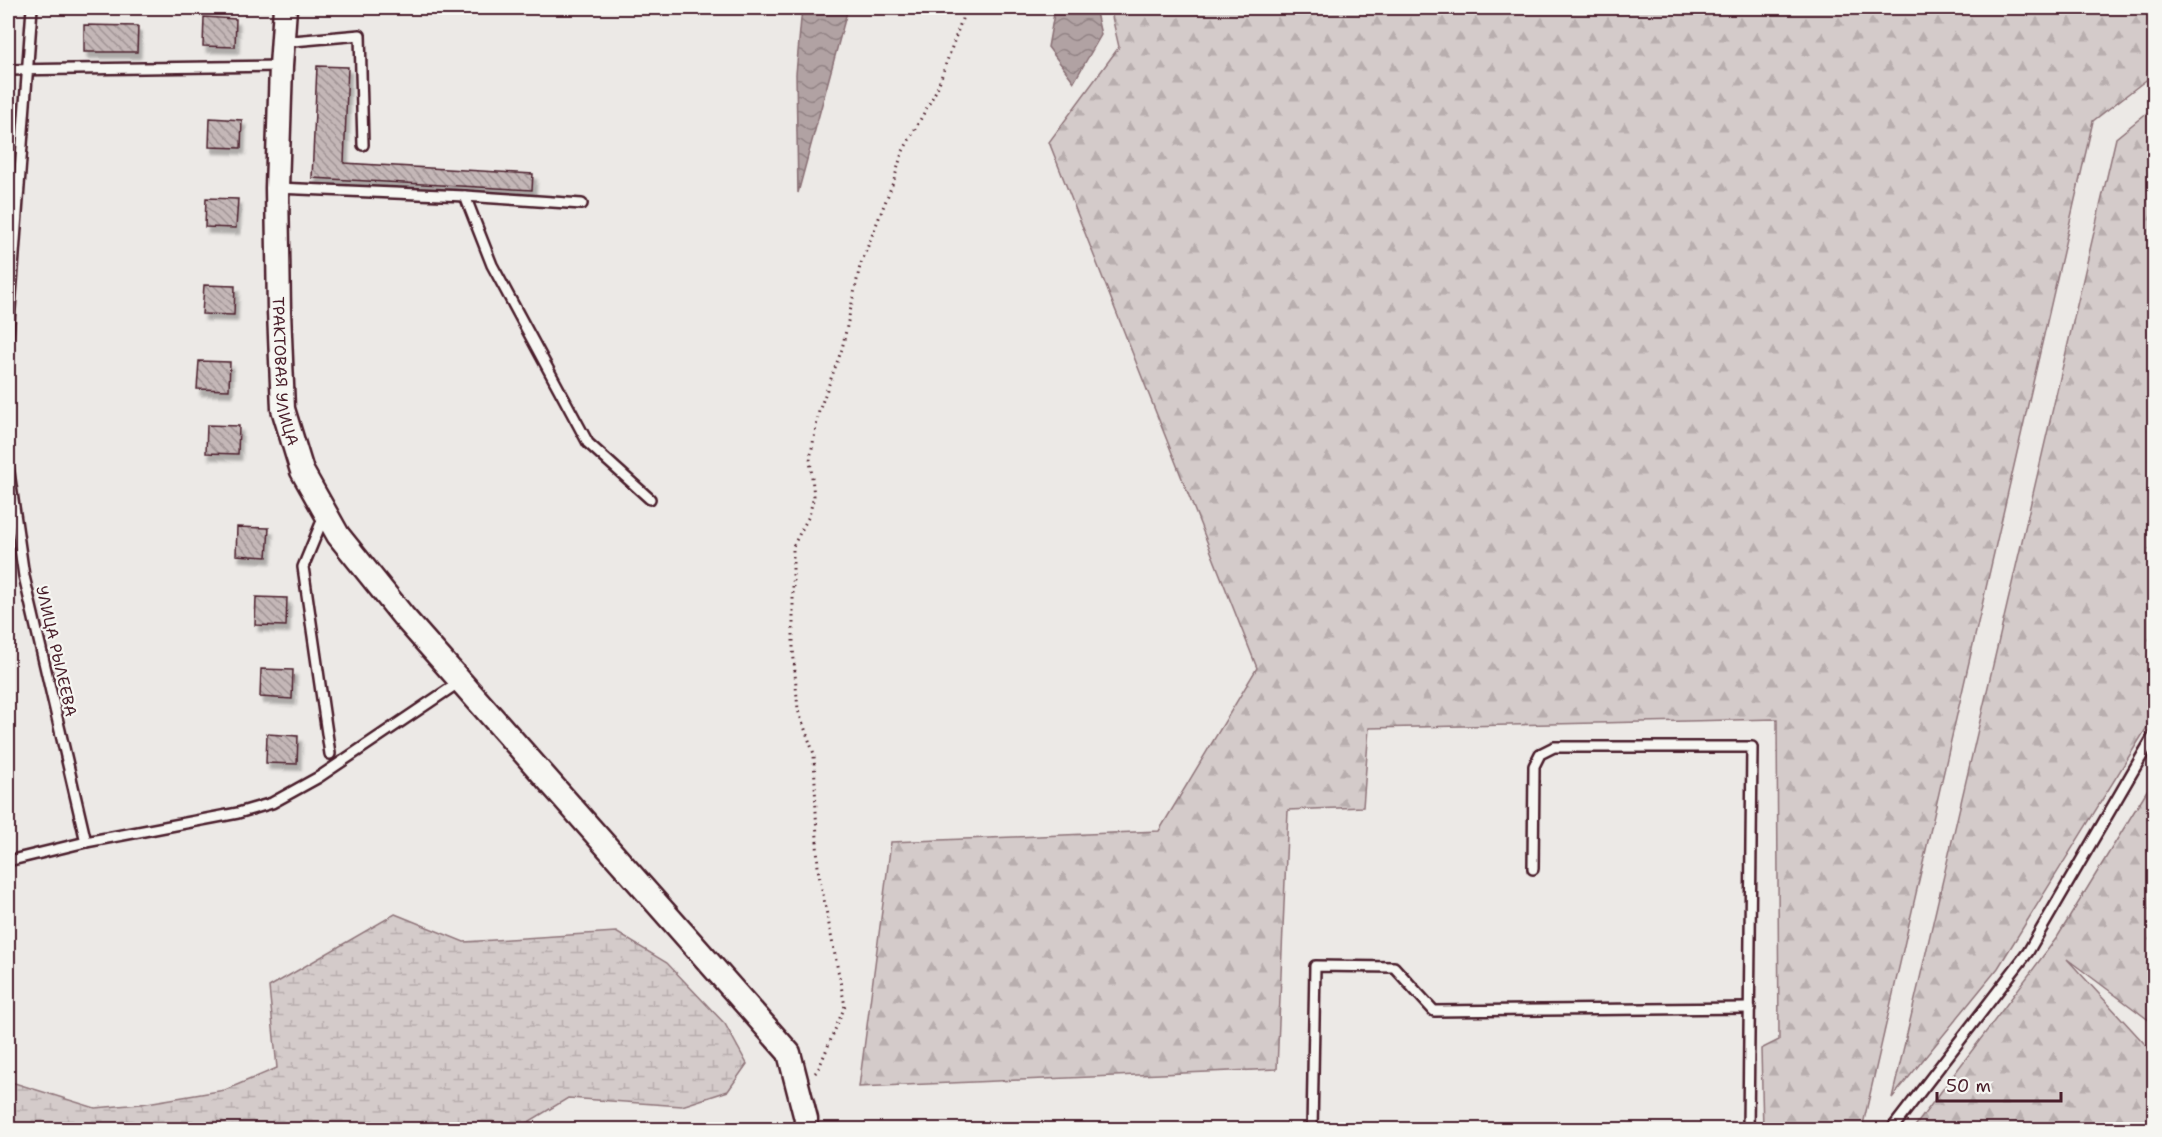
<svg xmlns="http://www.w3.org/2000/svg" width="2162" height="1137" viewBox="0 0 2162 1137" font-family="'Shantell Sans',sans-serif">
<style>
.forest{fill:url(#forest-firs);stroke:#8f757a;stroke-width:1.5}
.wetland{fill:url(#wetland-marsh);stroke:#8f757a;stroke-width:1.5}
.water{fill:url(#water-waves);stroke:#886e73;stroke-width:1.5}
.building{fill:url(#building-back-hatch);stroke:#4a1f2b;stroke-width:1.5;filter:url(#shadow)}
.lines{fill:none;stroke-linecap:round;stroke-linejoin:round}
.service-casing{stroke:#4a1f2b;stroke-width:14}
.tertiary-casing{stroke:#4a1f2b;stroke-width:27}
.path{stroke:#4a1f2b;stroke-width:3;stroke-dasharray:1.5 4.5;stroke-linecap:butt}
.service{stroke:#f6f6f2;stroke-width:9}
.tertiary{stroke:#f6f6f2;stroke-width:22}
.labels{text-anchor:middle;stroke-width:4.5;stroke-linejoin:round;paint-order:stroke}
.street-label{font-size:16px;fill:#4a1f2b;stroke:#f6f6f2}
</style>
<defs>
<pattern id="forest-firs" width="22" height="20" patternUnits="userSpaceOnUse" patternTransform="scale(1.5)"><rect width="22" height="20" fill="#d4cbca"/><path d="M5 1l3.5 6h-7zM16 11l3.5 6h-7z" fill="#b8aeae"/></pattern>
<pattern id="wetland-marsh" width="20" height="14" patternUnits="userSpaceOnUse" patternTransform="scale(1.5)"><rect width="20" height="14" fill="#d4cbca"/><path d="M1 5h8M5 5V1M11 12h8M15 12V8" fill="none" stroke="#b8aeae"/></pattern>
<pattern id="water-waves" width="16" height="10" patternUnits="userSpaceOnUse" patternTransform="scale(1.5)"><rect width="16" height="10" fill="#b1a2a3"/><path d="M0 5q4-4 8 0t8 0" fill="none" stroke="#928385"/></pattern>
<pattern id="building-back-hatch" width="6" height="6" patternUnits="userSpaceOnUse" patternTransform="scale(1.5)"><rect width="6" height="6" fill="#c4b7b7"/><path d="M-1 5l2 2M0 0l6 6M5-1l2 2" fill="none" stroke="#a19495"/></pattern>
<filter id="shadow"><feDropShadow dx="3.5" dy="6" stdDeviation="1.5" flood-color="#0004"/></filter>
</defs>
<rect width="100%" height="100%" fill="#ece9e6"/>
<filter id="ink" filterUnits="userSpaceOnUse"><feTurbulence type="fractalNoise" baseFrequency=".0167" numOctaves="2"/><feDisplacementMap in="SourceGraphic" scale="12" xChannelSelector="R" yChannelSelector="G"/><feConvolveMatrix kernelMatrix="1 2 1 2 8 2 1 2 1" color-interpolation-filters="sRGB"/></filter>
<g filter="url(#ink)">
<g class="forest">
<polygon points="1110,8 2154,8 2154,74 2093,121 1862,1129 1763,1129 1761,1049 1779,1040 1777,719 1369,728 1363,807 1288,810 1277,1069 859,1087 891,842 1159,831 1257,668 1049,142 1119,47"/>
<polygon points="2154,107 2154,716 1998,968 1892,1098 2116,138"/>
<polygon points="2154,779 2154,1024 2067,959 2154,1054 2154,1129 1913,1129 2058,936"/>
</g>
<polygon class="wetland" points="395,914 464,942 616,932 667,963 725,1024 747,1064 728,1091 682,1106 568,1098 517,1129 8,1129 8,1081 95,1108 141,1104 225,1090 277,1068 269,987"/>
<g class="water">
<polygon points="802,8 848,8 798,193 796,74"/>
<polygon points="1055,8 1095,8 1101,35 1074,82 1048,47"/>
</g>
<g class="building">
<polygon points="204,17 236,19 235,47 203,46"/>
<polygon points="84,25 138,26 137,52 84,52"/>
<polygon points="317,66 348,67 344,163 533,174 532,190 312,178"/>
<polygon points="210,118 242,120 241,148 209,147"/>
<polygon points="206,198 238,199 236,228 205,227"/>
<polygon points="204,285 235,286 234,315 202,314"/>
<polygon points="199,361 230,362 229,390 197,389"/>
<polygon points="207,425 239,426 238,454 206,453"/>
<polygon points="237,527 269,528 267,557 236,555"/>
<polygon points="256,597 287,598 286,626 255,625"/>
<polygon points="261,669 293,670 292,699 260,697"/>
<polygon points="267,734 298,736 297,764 266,763"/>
</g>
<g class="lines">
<g class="service-casing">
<g id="service">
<polyline points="282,42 360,35 363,145"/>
<polyline points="8,70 281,66"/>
<polyline points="277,188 465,196 582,204"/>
<polyline points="465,196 492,265 588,443 650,499"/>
<polyline points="8,337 32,8"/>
<polyline points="8,465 24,576 86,842"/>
<polyline points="324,516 303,567 330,754"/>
<polyline points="8,861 86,842 238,813 272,803 319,777 461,681"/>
<polyline points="1533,869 1534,766 1540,754 1554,747 1752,747 1748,1130"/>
<polyline points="1312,1130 1315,966 1394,967 1434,1011 1750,1008"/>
<polyline points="1891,1130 2028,952 2154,735"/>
</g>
</g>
<g class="tertiary-casing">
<g id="tertiary">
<path id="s1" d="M285,8L281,66L277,188L279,311L283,409L302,471L338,535L403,616L789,1053L806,1119L805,1130"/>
</g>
</g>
<polyline class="path" points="815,1073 818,1070 845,1006 818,869 814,754 798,710 793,648 793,546 809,516 814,496 810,459 819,411 842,349 860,266 894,180 902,153 937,89 962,19 963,8"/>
<use href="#service" class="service"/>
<use href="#tertiary" class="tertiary"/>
</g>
</g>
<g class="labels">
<g class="street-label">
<text dy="6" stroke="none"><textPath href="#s1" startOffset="364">ТРАКТОВАЯ УЛИЦА</textPath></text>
<text transform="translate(57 651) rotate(77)" y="6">УЛИЦА РЫЛЕЕВА</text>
</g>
</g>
<rect width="2162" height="1137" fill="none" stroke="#f6f6f2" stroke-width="30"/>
<rect x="15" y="15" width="2132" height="1107" fill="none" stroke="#4a1f2b" stroke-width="2" filter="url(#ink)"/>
<path d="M1937 1092v9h124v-9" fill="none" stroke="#4a1f2b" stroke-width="3"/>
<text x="1946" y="1092" font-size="18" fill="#4a1f2b" stroke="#f6f6f2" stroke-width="4.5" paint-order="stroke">50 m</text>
</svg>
